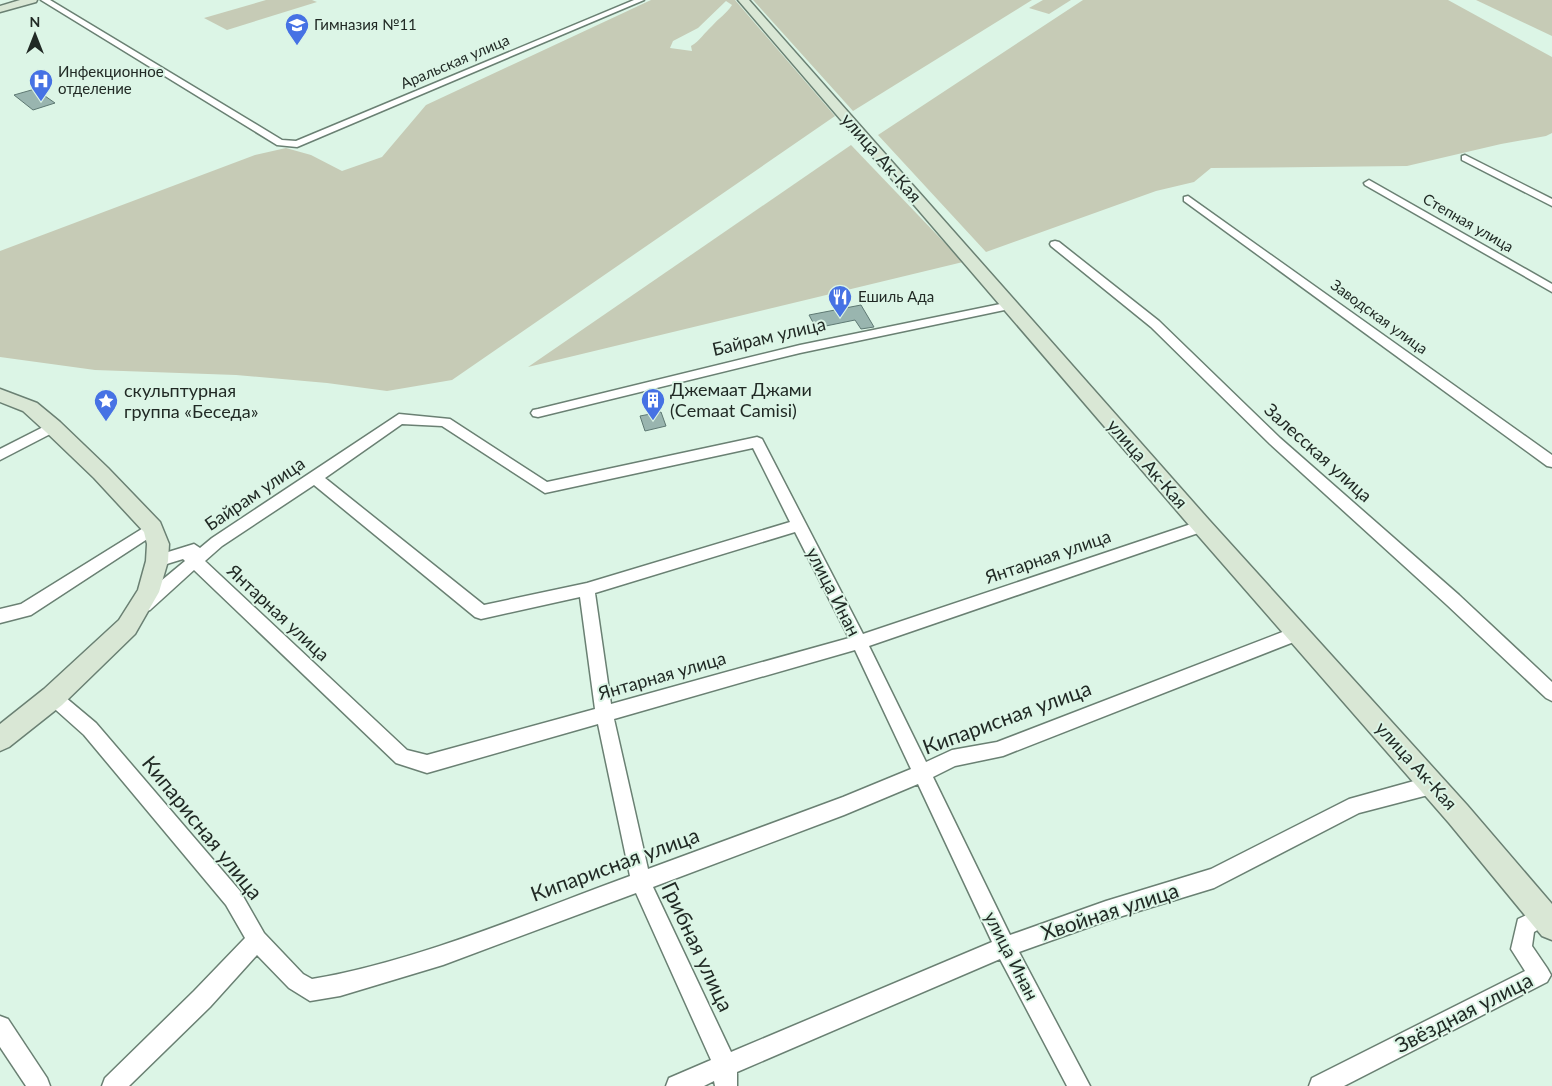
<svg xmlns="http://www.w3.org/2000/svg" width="1552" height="1086" viewBox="0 0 1552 1086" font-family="Lato,sans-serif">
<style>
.green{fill:#c6cbb6;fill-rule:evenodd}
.building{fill:#99b5af;stroke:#5e7973}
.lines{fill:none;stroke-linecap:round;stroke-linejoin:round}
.street-casing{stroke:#6a8073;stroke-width:3}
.secondary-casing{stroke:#6a8073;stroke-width:3}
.street{fill:#fff;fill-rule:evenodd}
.secondary{fill:#d9e7d5;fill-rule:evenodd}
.labels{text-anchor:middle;stroke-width:4;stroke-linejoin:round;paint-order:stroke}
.far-poi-label{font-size:15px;fill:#212a25;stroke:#dcf5e6;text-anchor:start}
.far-street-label{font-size:15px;fill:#212a25;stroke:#dcf5e6}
.street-label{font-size:18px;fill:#212a25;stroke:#dcf5e6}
.poi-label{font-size:18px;fill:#212a25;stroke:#dcf5e6;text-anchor:start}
.near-street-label{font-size:21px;fill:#212a25;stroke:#dcf5e6}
</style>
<rect width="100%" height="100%" fill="#dcf5e6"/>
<g class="green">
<polygon points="266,0 312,0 317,2 227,30 204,18"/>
<path d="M651,0H735L835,116L452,380L387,391L327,383L236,375L95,370L0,357V251L255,155L286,148L311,155L342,171L382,157L426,105ZM726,1L732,5C726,14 719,18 712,26C704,33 700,41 691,46L692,51L670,48L673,41L698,28Z"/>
<polygon points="753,0 1032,0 853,111"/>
<polygon points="1043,0 1071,0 1049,14 1029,8"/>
<polygon points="1083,0 1448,0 1552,57 1552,133 1546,136 1501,144 1407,166 1211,168 1194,182 1156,191 986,252 878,135"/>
<polygon points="1476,0 1552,0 1552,36"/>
<polygon points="851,145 963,262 528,367"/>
</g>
<g class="building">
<polygon points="35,89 55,103 33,110 14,95"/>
<polygon points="861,305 874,327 861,329 855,320 816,328 809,315"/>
<polygon points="661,412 666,426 645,431 640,416"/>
</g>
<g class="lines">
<g class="street-casing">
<g id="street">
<polygon points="41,0 50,0 282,140 296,141 634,0 644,0 297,147 277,145"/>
<polygon points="1465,155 1552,199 1552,206 1462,160 1462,156"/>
<polygon points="1369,180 1552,284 1552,292 1365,185 1364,183"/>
<polygon points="1188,196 1552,455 1552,467 1547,466 1184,201 1184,197"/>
<polygon points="1055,241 1059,242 1159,321 1280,438 1459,595 1552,682 1552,701 1546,698 1447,605 1270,444 1151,327 1051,246 1050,244 1051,242"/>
<polygon points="1010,302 1014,304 1016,306 1014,308 800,353 538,417 533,416 531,413 533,410 538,409 800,345"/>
<path d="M399,414L450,419L547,482L757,437L762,439L863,634L1197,522L1202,520L1207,522L1209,526L1207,530L869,646L926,762L952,750L997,742L1298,626L1304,628L1306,633L1304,638L1003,756L955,766L933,777L1010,935L1106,901L1211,869L1349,799L1432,776L1439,779L1441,785L1439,791L1432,794L1359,813L1214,888L1106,921L1019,952L1090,1086H1067L1000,959L737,1072V1086H715L714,1081L704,1086H666L669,1078L711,1060L636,893L443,965L340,996L310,1001L289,988L257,955L210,1007L129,1086H102L105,1078L194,991L245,938L226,905L84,735L47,702L44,697L47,692L53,689L59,692L96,723L240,891L264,933L303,974L312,979C418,961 529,913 630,876L598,724L427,773L396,763L194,570L150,610L144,612L138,610L136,605L138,600L185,561L183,559L157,567L152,565L149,561L152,557L194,544L200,548L212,538ZM402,424L442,426L545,493L753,448L790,522L587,583L484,605L325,478ZM314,485L475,617L481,619L580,597L595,709L427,755L407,750L205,561L222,546ZM795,532L849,638L611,704L595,593ZM855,650L911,769L843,797L648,869L614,719ZM918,784L992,942L731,1052L653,887L844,815Z"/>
<polygon points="53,422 58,424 60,427 58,430 0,460 0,449"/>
<polygon points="153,522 158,524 160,528 158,532 31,615 0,623 0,609 21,604"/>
<polygon points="1544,907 1551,910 1552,922 1534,932 1532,946 1547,968 1551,975 1547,982 1344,1086 1309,1086 1312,1078 1525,971 1511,949 1518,919"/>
<polygon points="0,1016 8,1019 47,1078 50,1086 26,1086 0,1047"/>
</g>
</g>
<g class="secondary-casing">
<g id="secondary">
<polygon points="20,0 37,0 36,2 0,12 0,6"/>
<polygon points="738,0 749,0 1209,520 1467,805 1552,904 1552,940 1542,936 1449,823 1195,532"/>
<polygon points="0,389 37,403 60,422 108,468 160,522 169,544 168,561 159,592 135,634 62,705 9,747 0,751 0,724 44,689 119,620 138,590 146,561 147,544 144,532 94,478 46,432 23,411 0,402"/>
</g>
</g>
<use href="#street" class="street"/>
<use href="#secondary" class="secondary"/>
</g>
<defs>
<g id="school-pin" transform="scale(1.25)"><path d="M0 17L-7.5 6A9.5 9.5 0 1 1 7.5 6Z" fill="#4672e4" stroke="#dcf5e6"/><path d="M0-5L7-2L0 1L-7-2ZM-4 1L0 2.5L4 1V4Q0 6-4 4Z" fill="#fff"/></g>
<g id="hospital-pin" transform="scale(1.25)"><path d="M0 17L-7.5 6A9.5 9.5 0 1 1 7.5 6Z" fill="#4672e4" stroke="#dcf5e6"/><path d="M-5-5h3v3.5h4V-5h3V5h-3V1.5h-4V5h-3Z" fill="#fff"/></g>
<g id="restaurant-pin" transform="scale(1.25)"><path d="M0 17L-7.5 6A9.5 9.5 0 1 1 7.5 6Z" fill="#4672e4" stroke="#dcf5e6"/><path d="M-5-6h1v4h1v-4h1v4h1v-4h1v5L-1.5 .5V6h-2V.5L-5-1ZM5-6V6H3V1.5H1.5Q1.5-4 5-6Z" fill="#fff"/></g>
<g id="building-pin" transform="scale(1.25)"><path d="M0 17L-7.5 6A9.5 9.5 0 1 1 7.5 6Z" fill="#4672e4" stroke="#dcf5e6"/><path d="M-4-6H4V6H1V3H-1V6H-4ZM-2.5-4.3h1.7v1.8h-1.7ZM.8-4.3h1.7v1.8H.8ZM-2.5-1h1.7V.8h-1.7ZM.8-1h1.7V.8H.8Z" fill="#fff"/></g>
<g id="sight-pin" transform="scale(1.25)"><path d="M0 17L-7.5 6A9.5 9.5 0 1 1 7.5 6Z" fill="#4672e4" stroke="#dcf5e6"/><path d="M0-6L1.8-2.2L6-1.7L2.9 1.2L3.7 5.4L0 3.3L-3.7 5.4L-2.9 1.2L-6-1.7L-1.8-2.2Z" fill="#fff"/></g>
</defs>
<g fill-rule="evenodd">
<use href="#school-pin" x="297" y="25"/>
<use href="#hospital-pin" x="41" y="81"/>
<use href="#restaurant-pin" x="840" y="297"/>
<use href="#building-pin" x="653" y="400"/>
<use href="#sight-pin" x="106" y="401"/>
</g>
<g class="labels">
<g class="far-poi-label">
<text x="314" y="30">Гимназия №11</text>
<text x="58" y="77">Инфекционное<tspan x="58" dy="17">отделение</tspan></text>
<text x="858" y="302">Ешиль Ада</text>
</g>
<g class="far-street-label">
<text transform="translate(455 62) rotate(-23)" y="5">Аральская улица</text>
<text transform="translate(1468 223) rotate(30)" y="5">Степная улица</text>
<text transform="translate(1379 317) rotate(36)" y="5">Заводская улица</text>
</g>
<g class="street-label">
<text transform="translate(881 158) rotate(49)" y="6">улица Ак-Кая</text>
<text transform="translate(769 337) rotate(-13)" y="6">Байрам улица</text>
<text transform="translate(1318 453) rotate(42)" y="6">Залесская улица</text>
<text transform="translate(1147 464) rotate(49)" y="6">улица Ак-Кая</text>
<text transform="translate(255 494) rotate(-34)" y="6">Байрам улица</text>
<text transform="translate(1048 557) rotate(-19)" y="6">Янтарная улица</text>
<text transform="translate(833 592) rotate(63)" y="6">улица Инан</text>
<text transform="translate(278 613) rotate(43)" y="6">Янтарная улица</text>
<text transform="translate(662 676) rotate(-16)" y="6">Янтарная улица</text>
<text transform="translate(1416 766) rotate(48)" y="6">улица Ак-Кая</text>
<text transform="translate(1011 956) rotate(63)" y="6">улица Инан</text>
</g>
<g class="poi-label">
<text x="670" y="396">Джемаат Джами<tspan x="670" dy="21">(Cemaat Camisi)</tspan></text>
<text x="124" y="397">скульптурная<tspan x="124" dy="21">группа «Беседа»</tspan></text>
</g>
<g class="near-street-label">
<text transform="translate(1007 718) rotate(-20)" y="7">Кипарисная улица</text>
<text transform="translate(202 828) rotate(51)" y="7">Кипарисная улица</text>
<text transform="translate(615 865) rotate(-20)" y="7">Кипарисная улица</text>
<text transform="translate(1110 912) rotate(-18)" y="7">Хвойная улица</text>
<text transform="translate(697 947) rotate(65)" y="7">Грибная улица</text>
<text transform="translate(1464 1013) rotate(-27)" y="7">Звёздная улица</text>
</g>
</g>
<g transform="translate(35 35)" stroke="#dcf5e6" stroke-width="4" paint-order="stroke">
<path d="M0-4L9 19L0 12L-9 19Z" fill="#212a25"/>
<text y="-8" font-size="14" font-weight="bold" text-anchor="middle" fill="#212a25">N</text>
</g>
</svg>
